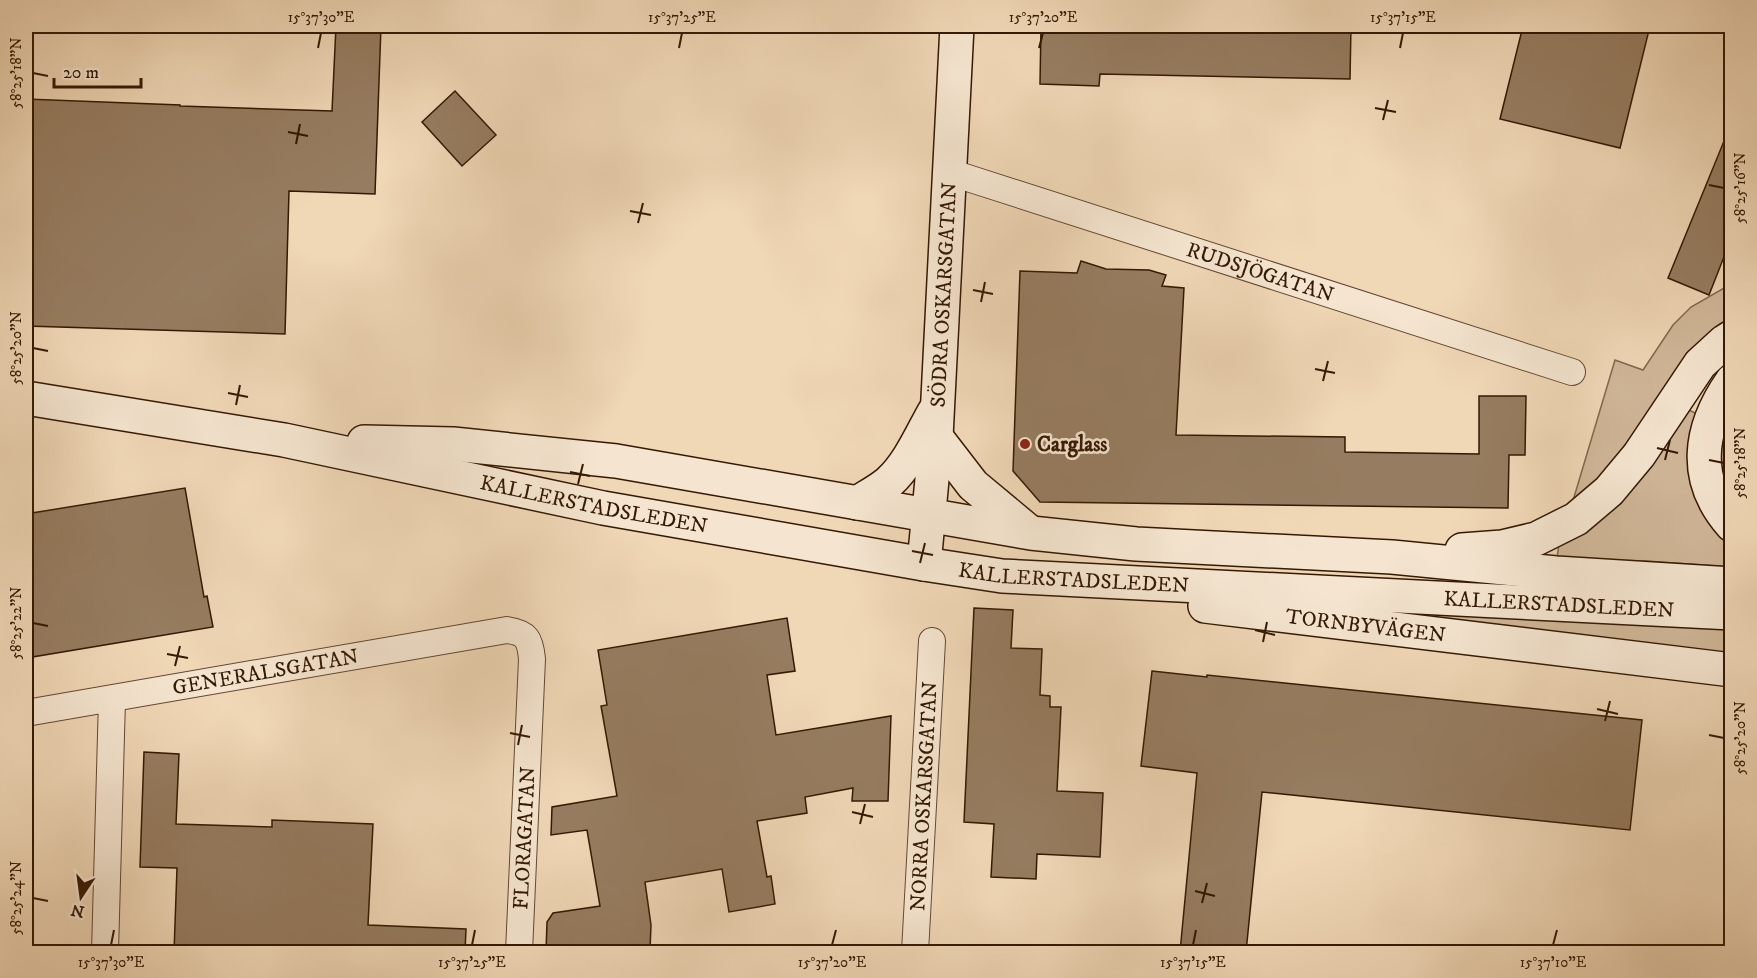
<svg xmlns="http://www.w3.org/2000/svg" width="1757" height="978" viewBox="0 0 1757 978" font-family="'IM FELL DW Pica',serif">
<style>
.green{fill:#d0b798;stroke:#82684e;stroke-width:1.5}
.building{fill:#967c60;stroke:#341903;stroke-width:1.5}
.lines{fill:none;stroke-linecap:round;stroke-linejoin:round}
.street-casing{stroke:#634830;stroke-width:28}
.secondary-casing{stroke:#341903;stroke-width:36}
.street{stroke:#f5e5d0;stroke-width:26}
.secondary{stroke:#f5e5d0;stroke-width:33}
.ticks{fill:none;stroke:#341903;stroke-width:2}
.poi-dot{fill:#8f2418;stroke:#f5e5d0;stroke-width:2}
.labels{text-anchor:middle;stroke-width:5;stroke-linejoin:round;paint-order:stroke}
.street-label{font-size:21px;fill:#341903;stroke:#f5e5d0}
.poi-label{font-size:21px;font-weight:bold;fill:#341903;stroke:#f5e5d0;text-anchor:start}
.neatline{fill:none;stroke:#341903;stroke-width:2}
.ticks-label{font-size:15px;text-anchor:middle;fill:#341903}
</style>
<rect width="100%" height="100%" fill="#f0d7b6"/>
<filter id="stains"><feTurbulence type="fractalNoise" baseFrequency=".00333" numOctaves="4"/><feColorMatrix values="0 0 0 0 .2 0 0 0 0 .09 0 0 0 0 .02 0 0 0 .5 -.17"/></filter>
<radialGradient id="worn" r=".72"><stop offset=".6" stop-color="#630" stop-opacity="0"/><stop offset="1" stop-color="#630" stop-opacity=".3"/></radialGradient>
<g class="green">
<polygon points="1731,284 1731,317 1718,325 1697,346 1597,484 1572,504 1615,360 1643,370 1673,325 1691,307"/>
<polygon points="1687,409 1697,414 1716,530 1731,545 1731,567 1646,561 1557,559 1559,543"/>
<path d="M1731,410V502C1714,462 1718,450 1731,410Z"/>
<polygon points="1229,598 1731,629 1731,657"/>
</g>
<g class="building">
<polygon points="336,26 381,26 375,194 289,191 285,334 26,326 26,99 180,105 180,106 332,111"/>
<polygon points="1041,26 1351,26 1350,79 1100,74 1099,86 1040,84"/>
<polygon points="1523,26 1650,26 1620,148 1500,119"/>
<polygon points="455,91 496,135 462,166 422,122"/>
<polygon points="1731,124 1731,239 1709,295 1668,278"/>
<polygon points="1081,261 1106,269 1149,270 1166,275 1162,286 1184,288 1176,435 1345,437 1345,452 1479,454 1479,396 1526,396 1525,455 1509,455 1508,508 1040,502 1013,471 1020,271 1077,273"/>
<polygon points="185,488 204,597 207,596 213,627 26,658 26,514"/>
<polygon points="974,608 1013,610 1011,648 1042,649 1040,695 1050,696 1050,707 1061,707 1057,791 1103,793 1100,857 1037,854 1036,879 991,877 994,824 964,822"/>
<polygon points="787,618 795,671 767,675 776,735 891,716 888,801 852,801 853,788 805,797 807,813 757,821 767,877 771,876 775,904 729,912 722,869 645,882 651,925 650,950 613,948 612,952 546,952 547,922 553,913 600,906 587,830 551,835 552,807 617,796 601,706 607,705 598,650"/>
<polygon points="1152,671 1207,677 1207,675 1642,720 1630,830 1262,792 1246,952 1180,952 1197,773 1141,766"/>
<polygon points="144,752 179,754 176,824 272,827 272,820 373,824 368,925 466,929 465,952 174,952 177,868 140,867"/>
</g>
<g class="lines">
<g class="street-casing">
<g id="street">
<path id="s1" d="M949,172L1572,372"/>
<path id="s2" d="M26,713L507,630C527,633 530,639 532,659L519,952"/>
<polyline points="105,952 112,699"/>
<path id="s3" d="M915,952L932,641"/>
</g>
</g>
<g class="secondary-casing">
<g id="secondary">
<path d="M1732,381C1699,428 1691,479 1732,525"/>
<path id="s4" d="M26,398L284,440L603,508L924,564L1002,576L1732,613"/>
<polyline points="936,437 973,485 1027,530"/>
<polyline points="364,442 453,444 616,461 1031,533 1136,544 1392,557 1556,573 1732,584"/>
<path d="M857,503C868,496 880,490 889,482C909,464 921,435 934,412"/>
<polyline points="1462,550 1502,547 1536,539 1576,519 1609,491 1639,455 1700,364 1724,342 1732,337"/>
<path id="s5" d="M924,564L936,437L957,26"/>
<path id="s6" d="M1205,606L1732,670"/>
</g>
</g>
<use href="#street" class="street"/>
<use href="#secondary" class="secondary"/>
</g>
<path class="ticks" d="M318,48L321,33M679,48L682,33M1039,48L1043,33M1400,48L1403,33M33,73L48,76M1375,108L1396,112M1383,120L1388,100M288,132L308,136M296,144L300,124M1709,185L1724,188M630,211L651,215M638,223L643,203M973,290L993,294M981,302L985,282M33,348L48,351M1315,369L1335,373M1323,381L1328,361M228,393L248,397M236,405L240,385M1657,448L1678,453M1665,460L1670,440M1709,460L1724,463M570,472L590,476M578,484L583,464M912,551L933,555M920,563L925,543M33,623L48,626M1255,630L1275,635M1263,642L1267,622M167,654L188,658M175,666L180,646M1597,709L1618,714M1605,721L1610,701M510,733L530,737M1709,735L1724,738M518,745L522,725M852,812L873,817M860,824L865,804M1195,891L1215,896M33,898L48,901M1202,903L1207,883M111,945L114,930M472,945L475,930M832,945L836,930M1193,945L1196,930M1553,945L1557,930"/>
<circle class="poi-dot" cx="1025" cy="444" r="6"/>
<g class="labels">
<g class="street-label">
<text dy="7" stroke="none"><textPath href="#s1" startOffset="327">RUDSJÖGATAN</textPath></text>
<text dy="7" stroke="none"><textPath href="#s5" startOffset="270">SÖDRA OSKARSGATAN</textPath></text>
<text dy="7" stroke="none"><textPath href="#s4" startOffset="578">KALLERSTADSLEDEN</textPath></text>
<text dy="7" stroke="none"><textPath href="#s4" startOffset="1064">KALLERSTADSLEDEN</textPath></text>
<text dy="7" stroke="none"><textPath href="#s4" startOffset="1550">KALLERSTADSLEDEN</textPath></text>
<text dy="7" stroke="none"><textPath href="#s6" startOffset="162">TORNBYVÄGEN</textPath></text>
<text dy="7" stroke="none"><textPath href="#s2" startOffset="243">GENERALSGATAN</textPath></text>
<text dy="7" stroke="none"><textPath href="#s3" startOffset="156">NORRA OSKARSGATAN</textPath></text>
<text transform="translate(524 838) rotate(-87)" y="7">FLORAGATAN</text>
</g>
<g class="poi-label">
<text x="1037" y="451">Carglass</text>
</g>
</g>
<rect width="1757" height="978" fill="none" stroke="#f0d7b6" stroke-width="66"/>
<g transform="translate(81 897) rotate(193)" stroke="#f5e5d0" stroke-width="4.5" paint-order="stroke">
<path d="M0-4.5L10 22L0 15L-10 22Z" fill="#341903"/>
<text y="-9" font-size="16" font-weight="bold" text-anchor="middle" fill="#341903">N</text>
</g>
<path d="M54 78v9h87v-9" fill="none" stroke="#341903" stroke-width="3"/>
<text x="63" y="78" font-size="18" fill="#341903" stroke="#f5e5d0" stroke-width="4.5" paint-order="stroke">20 m</text>
<rect x="33" y="33" width="1691" height="912" class="neatline"/>
<g class="ticks-label">
<text x="321" y="22">15°37'30"E</text>
<text x="682" y="22">15°37'25"E</text>
<text x="1043" y="22">15°37'20"E</text>
<text x="1403" y="22">15°37'15"E</text>
<text transform="translate(16 73) rotate(-90)" y="5">58°25'18"N</text>
<text transform="translate(1740 188) rotate(-90)" y="5">58°25'16"N</text>
<text transform="translate(16 348) rotate(-90)" y="5">58°25'20"N</text>
<text transform="translate(1740 463) rotate(-90)" y="5">58°25'18"N</text>
<text transform="translate(16 623) rotate(-90)" y="5">58°25'22"N</text>
<text transform="translate(1740 738) rotate(-90)" y="5">58°25'20"N</text>
<text transform="translate(16 898) rotate(-90)" y="5">58°25'24"N</text>
<text x="111" y="967">15°37'30"E</text>
<text x="472" y="967">15°37'25"E</text>
<text x="832" y="967">15°37'20"E</text>
<text x="1193" y="967">15°37'15"E</text>
<text x="1553" y="967">15°37'10"E</text>
</g>
<rect width="100%" height="100%" filter="url(#stains)"/>
<rect width="100%" height="100%" fill="url(#worn)"/>
</svg>
